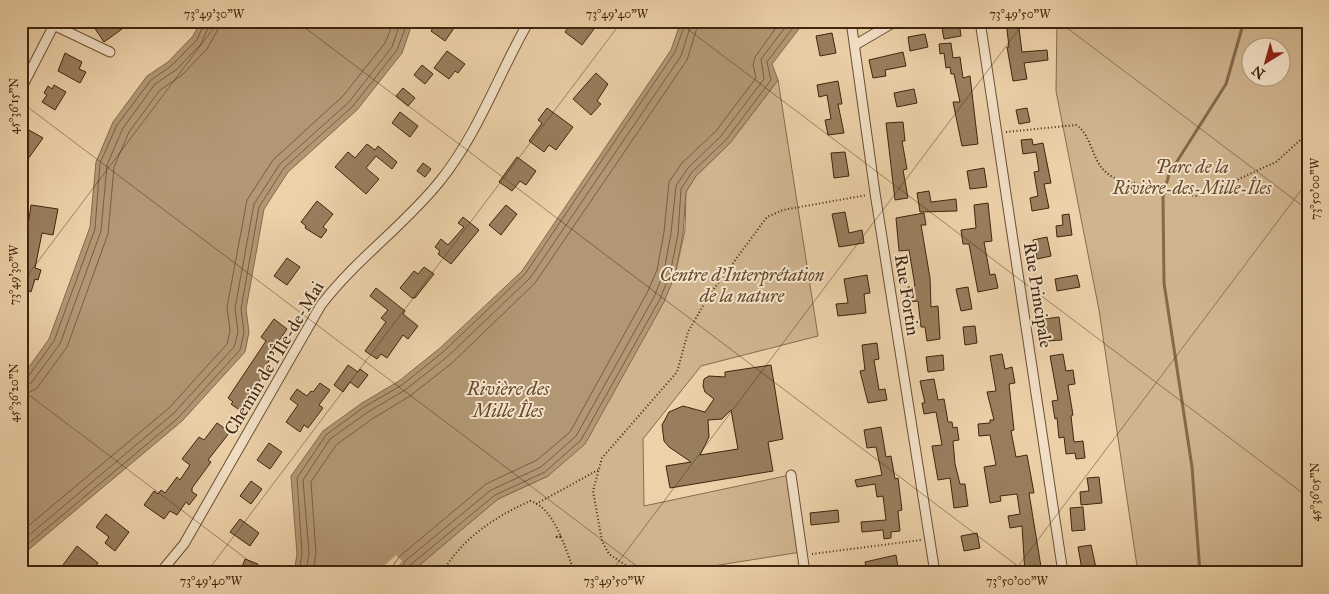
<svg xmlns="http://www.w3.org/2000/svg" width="1329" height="594" viewBox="0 0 1329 594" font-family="'IM FELL Great Primer',serif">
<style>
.green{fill:#cfb48e;stroke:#876c4e;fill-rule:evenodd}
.water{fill:#b29774;stroke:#84694b}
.pier{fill:#edd1a9}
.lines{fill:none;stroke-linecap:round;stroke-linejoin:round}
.shore{stroke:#785e40;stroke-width:1}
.stream{stroke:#84694b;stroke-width:3}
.building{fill:#997e5e;stroke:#3f250d;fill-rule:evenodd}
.lane-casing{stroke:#6a5034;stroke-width:6}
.street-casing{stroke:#6a5034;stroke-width:11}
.path{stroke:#3f250d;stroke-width:2;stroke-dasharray:1 2.5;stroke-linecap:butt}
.lane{stroke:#f3e1c7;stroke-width:4.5}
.street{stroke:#f3e1c7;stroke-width:9}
.ticks{fill:none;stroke:#3f250d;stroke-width:1;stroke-opacity:0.45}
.labels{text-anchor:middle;stroke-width:4;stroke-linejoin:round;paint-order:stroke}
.park-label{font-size:18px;font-style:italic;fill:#63492d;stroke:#f3e1c7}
.street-label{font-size:18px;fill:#3f250d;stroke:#f3e1c7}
.water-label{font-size:19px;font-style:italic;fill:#62472c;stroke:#f3e1c7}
.neatline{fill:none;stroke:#3f250d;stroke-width:2}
.ticks-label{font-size:12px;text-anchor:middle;fill:#3f250d}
</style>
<rect width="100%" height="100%" fill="#edd1a9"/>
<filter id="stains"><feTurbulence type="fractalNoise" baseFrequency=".004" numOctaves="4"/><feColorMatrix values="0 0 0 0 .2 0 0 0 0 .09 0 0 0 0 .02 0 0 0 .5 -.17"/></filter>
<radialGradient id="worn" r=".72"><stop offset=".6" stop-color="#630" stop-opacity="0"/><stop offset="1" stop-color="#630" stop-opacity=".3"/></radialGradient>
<g class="green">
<path d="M1057,21H1308V573H1138L1099,310L1056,91ZM1252,48H1282V78H1252Z"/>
<polygon points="778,80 818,336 701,366 643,439 644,506 790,475 801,552 669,573 410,573 498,499 548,476 613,393 664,299 676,271 685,230 686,192 696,176 730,143"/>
</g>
<g class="water">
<polygon points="201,21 413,21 402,53 357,110 288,172 264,209 246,309 249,332 245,352 182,421 21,556 21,378 49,339 90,227 96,162 113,122 147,76 168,62 193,36"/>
<polygon points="681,21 805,21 772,64 778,80 730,143 696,176 686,192 683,234 675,275 664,302 585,444 548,476 498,499 410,573 294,573 297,554 291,476 323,431 362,403 399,381 440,348 522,271 671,50"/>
</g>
<polygon class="pier" points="396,555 402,561 398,566 405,573 399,573 395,569 392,572 385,565"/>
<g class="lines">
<g class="shore">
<polyline points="21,380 27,378 54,341 95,229 100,163 117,125 151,80 171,66 197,40 205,21"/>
<polyline points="21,386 31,383 60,344 101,231 107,165 123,128 155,84 176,70 201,44 211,21"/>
<polyline points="21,394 30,392 37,388 67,347 108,234 114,167 129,132 160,90 181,76 207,49 217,31 219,21"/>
<polyline points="21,532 169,408 227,344 230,331 227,307 247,200 273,160 343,96 385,43 394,21"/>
<polyline points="21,542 174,413 234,347 238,332 235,308 254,204 280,164 349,102 392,47 401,21"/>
<polyline points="21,550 178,418 240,350 244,332 241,309 259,207 284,168 353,106 397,50 408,21"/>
<polyline points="299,573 302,553 297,478 326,435 364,407 402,385 443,352 525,274 675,52 686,21"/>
<polyline points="306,573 309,553 303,480 330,439 368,412 405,390 447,357 530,278 681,56 692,21"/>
<polyline points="313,573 316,553 311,482 336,445 372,419 410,396 452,363 535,283 687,60 699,21"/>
<polyline points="393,573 394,564 400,556 486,484 537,460 570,432 647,293 657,270 664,232 669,182 682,163 716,131 756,78 753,65 755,57 781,21"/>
<polyline points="400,573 405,561 491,490 541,467 576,436 654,297 664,272 671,233 676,186 688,168 721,136 764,79 761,59 790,21"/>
<polyline points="407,573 409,566 495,495 545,472 581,440 660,299 670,274 678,234 681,189 692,172 726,140 771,80 767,62 798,21"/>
</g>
<polyline class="stream" points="1200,573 1192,467 1164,283 1163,197 1169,174 1226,84 1244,21"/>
</g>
<g class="building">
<polygon points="90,21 117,21 122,29 104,42"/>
<polygon points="437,21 459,21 445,41 431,31"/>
<polygon points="573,21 600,21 582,45 565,32"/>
<polygon points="959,21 961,36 944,39 941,23"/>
<polygon points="1006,21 1018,21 1022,52 1047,50 1048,60 1024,63 1027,79 1013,81 1007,47 1009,47"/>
<polygon points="832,33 836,53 820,56 816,36"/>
<polygon points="925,34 928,47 910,51 908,37"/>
<polygon points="951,43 953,58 960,57 963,78 970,76 978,144 962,146 953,102 960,102 954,74 951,74 950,67 946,68 944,53 940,54 939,44"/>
<polygon points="447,51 465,64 458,73 455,71 449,79 434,68"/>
<polygon points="903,52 906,66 885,70 886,76 873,78 869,60"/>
<polygon points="65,53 82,62 79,69 86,72 80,83 58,71"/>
<polygon points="422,65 433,74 425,84 414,75"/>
<polygon points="596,73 608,84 597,101 601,104 591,115 573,99"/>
<polygon points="838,81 842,104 838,104 844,133 828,135 825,120 831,119 827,95 819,97 817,85"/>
<polygon points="54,85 66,92 55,110 42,102 47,95 44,93 48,86 52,89"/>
<polygon points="403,88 415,98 408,106 396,96"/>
<polygon points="914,89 917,103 897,107 894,93"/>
<polygon points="547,108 573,127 556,150 549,145 544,152 529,141 542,123 538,120"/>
<polygon points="1027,108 1030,122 1019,124 1016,110"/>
<polygon points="400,112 418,126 410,137 392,123"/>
<polygon points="903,122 905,141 902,141 907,169 903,170 908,198 895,200 886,123"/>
<polygon points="29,130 43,138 28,159 21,155 21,143"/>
<polygon points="1032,139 1033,145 1043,143 1051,183 1044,184 1049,208 1032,211 1030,198 1038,196 1034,172 1039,171 1036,152 1023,154 1021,140"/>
<polygon points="367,144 375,150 378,146 397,162 392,169 376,156 366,168 379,179 366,194 335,167 348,152 355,158"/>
<polygon points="845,152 849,176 834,178 831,153"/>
<polygon points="517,157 536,171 526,185 520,181 512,191 499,182"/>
<polygon points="423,163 431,169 425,177 417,171"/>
<polygon points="984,168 987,187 970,189 967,171"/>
<polygon points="929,191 931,202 956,199 957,211 920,212 917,193"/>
<polygon points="317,201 333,214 323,227 327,230 321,238 305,228 306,226 301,222"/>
<polygon points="988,203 992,241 984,242 990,275 995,274 998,288 978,292 969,244 963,244 961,230 976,228 974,205"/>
<polygon points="31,205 58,209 53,235 42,233 35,268 41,270 38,280 35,279 31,292 29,291 21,302 21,238 26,239"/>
<polygon points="506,205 517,214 501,235 489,225"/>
<polygon points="845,212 849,233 862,230 864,243 839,247 832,214"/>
<polygon points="924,213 926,225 921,225 930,278 931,307 938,306 940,339 927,341 925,327 921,327 918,301 909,302 908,287 915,286 909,250 899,251 896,218"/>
<polygon points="1069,214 1072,235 1057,237 1056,226 1063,225 1062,215"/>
<polygon points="463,217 479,230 451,264 438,254 440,251 435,247 441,239 448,245 464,227 458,223"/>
<polygon points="1047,237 1051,256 1037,259 1033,240"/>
<polygon points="287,258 300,267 287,285 274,276"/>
<polygon points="424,267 434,274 415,298 412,298 400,288 414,271 418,274"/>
<polygon points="867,275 870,293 864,294 866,313 838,316 836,304 848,303 844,279"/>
<polygon points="1077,275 1080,287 1057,291 1055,279"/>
<polygon points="968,287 972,309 961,311 956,289"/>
<polygon points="376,288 405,311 403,314 418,326 408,339 403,335 387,358 381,354 377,359 365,351 386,322 381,318 388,310 370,296"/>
<polygon points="1059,317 1062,340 1047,341 1044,319"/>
<polygon points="274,319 287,329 278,342 281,344 266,365 269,367 250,395 255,399 245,414 231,404 233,402 228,398 266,341 261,337"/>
<polygon points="975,326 977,343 965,345 963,327"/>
<polygon points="877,343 879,359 874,360 879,390 885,389 887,400 868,403 860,371 865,370 862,345"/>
<polygon points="1002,354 1005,369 1012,367 1015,383 1009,384 1014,430 1011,431 1016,457 1027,455 1034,493 1029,493 1042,573 1025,573 1022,526 1010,528 1008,516 1020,514 1017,494 1000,496 1001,501 990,503 984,467 996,465 990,435 979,436 978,424 990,423 990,420 994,420 987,392 996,391 990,356"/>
<polygon points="1063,354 1066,371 1073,370 1075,384 1068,385 1073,415 1071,416 1074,442 1083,441 1085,458 1076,459 1075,453 1066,454 1064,437 1059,438 1057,418 1055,419 1052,401 1058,400 1050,356"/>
<polygon points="943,355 944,370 928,372 926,357"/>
<polygon points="348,365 358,372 360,369 368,375 358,388 350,382 343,392 334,385"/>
<path d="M771,365L783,439L768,442L773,471L670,488L666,466L691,462L669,447L664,441L662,425L669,412L683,406L705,412L714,399L705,392L703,386L704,379L709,376L725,377V372ZM731,410L738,449L700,455L709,437L708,420L722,419Z"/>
<polygon points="934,379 938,400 944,399 948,422 952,422 953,428 957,427 959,440 953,441 955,464 960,484 965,484 968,506 954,508 950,478 938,480 932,446 942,445 936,412 924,414 922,403 925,403 920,381"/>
<polygon points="320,383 330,390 319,405 323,408 308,428 304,425 300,432 286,422 298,405 290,399 297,389 307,396 311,391 313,392"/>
<polygon points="217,423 230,432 208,460 211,462 192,488 192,492 197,495 189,505 186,502 177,515 170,511 164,519 144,505 154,491 158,494 161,490 165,493 177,477 180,480 190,465 182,459 199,437 204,440"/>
<polygon points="881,427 886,457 891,456 895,479 898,478 902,510 898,511 900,531 891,532 891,538 884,539 883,530 862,532 861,522 886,520 883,496 877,497 875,484 857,487 855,480 882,475 876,447 867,448 864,430"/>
<polygon points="269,443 282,452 270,469 257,460"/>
<polygon points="1099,477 1102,503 1081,505 1080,492 1089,491 1087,478"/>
<polygon points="251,481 262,489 251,504 240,496"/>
<polygon points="1083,507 1085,530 1072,531 1070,508"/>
<polygon points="838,510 839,522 811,525 810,513"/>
<polygon points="106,514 129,532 115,551 105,543 109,537 96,527"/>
<polygon points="240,519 259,533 250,546 230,532"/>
<polygon points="977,533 980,548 964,551 961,536"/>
<polygon points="1091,545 1096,568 1082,570 1078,547"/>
<polygon points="77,546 98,563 91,573 57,573"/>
<polygon points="896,555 899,573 887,573 886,568 867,572 865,562"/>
<polygon points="245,559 258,564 255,573 240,573"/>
</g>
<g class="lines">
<g class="lane-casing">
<polyline id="lane" points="775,573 779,573"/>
</g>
<g class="street-casing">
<g id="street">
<polyline points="45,21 110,52"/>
<polyline points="851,21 875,193 935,573"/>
<polyline points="980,21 1063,573"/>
<polyline points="855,45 896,21"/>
<polyline points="21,89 56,21"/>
<polyline points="791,475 805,573"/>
<path d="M160,573L184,544L321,305C356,259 404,226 440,181C478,134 499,73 529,21"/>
</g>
</g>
<g class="path">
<path d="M1006,132L1076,125C1096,138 1089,169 1119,180L1196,196L1206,194L1276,162L1308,133"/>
<polyline points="536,504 598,470"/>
<polyline points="561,536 555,537 562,537"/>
<polyline points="812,554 921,540"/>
<path d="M442,573C462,538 495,517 530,501C555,507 566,552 575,573"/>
<polyline points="637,573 609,554 602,541 593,491 602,458 677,372 688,332 708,297 767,217 783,210 867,195"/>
</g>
<use href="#lane" class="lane"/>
<use href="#street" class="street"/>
</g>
<path class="ticks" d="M296,21L1027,573M677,21L1308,497M1058,21L1308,210M21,102L646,573M21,284L219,21M21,389L265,573M206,573L622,21M610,573L1025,21M1013,573L1308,181"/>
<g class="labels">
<g class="park-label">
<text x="1192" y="173">Parc de la<tspan x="1192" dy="21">Rivière-des-Mille-Îles</tspan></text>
<text x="742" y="281">Centre d'Interprétation<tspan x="742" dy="21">de la nature</tspan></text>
</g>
<g class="street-label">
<text transform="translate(907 295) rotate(81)" y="6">Rue Fortin</text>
<text transform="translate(1038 295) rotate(81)" y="6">Rue Principale</text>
<text transform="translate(274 358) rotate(-59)" y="6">Chemin de l'Île-de-Mai</text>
</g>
<g class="water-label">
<text x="508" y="395">Rivière des<tspan x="508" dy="22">Mille Îles</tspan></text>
</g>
</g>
<rect width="1329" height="594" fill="none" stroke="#edd1a9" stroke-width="55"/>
<g transform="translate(1266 62) rotate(217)"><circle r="24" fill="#f3e1c7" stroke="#ab967d"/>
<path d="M0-4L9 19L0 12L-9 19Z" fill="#8f2418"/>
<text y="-8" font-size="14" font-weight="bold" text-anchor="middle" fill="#3f250d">N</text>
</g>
<rect x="28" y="28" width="1274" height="538" class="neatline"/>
<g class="ticks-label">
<text x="214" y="18">73°49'30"W</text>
<text x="617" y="18">73°49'40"W</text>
<text x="1020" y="18">73°49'50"W</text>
<text transform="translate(14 106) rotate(-90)" y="4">45°36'15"N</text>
<text transform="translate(1315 189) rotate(-90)" y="4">73°50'00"W</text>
<text transform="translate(14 275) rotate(-90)" y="4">73°49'30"W</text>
<text transform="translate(14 393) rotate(-90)" y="4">45°36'20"N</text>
<text transform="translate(1315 492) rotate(-90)" y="4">45°36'05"N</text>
<text x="211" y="585">73°49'40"W</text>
<text x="614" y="585">73°49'50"W</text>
<text x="1017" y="585">73°50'00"W</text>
</g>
<rect width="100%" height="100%" filter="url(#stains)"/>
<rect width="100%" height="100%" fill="url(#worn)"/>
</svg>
